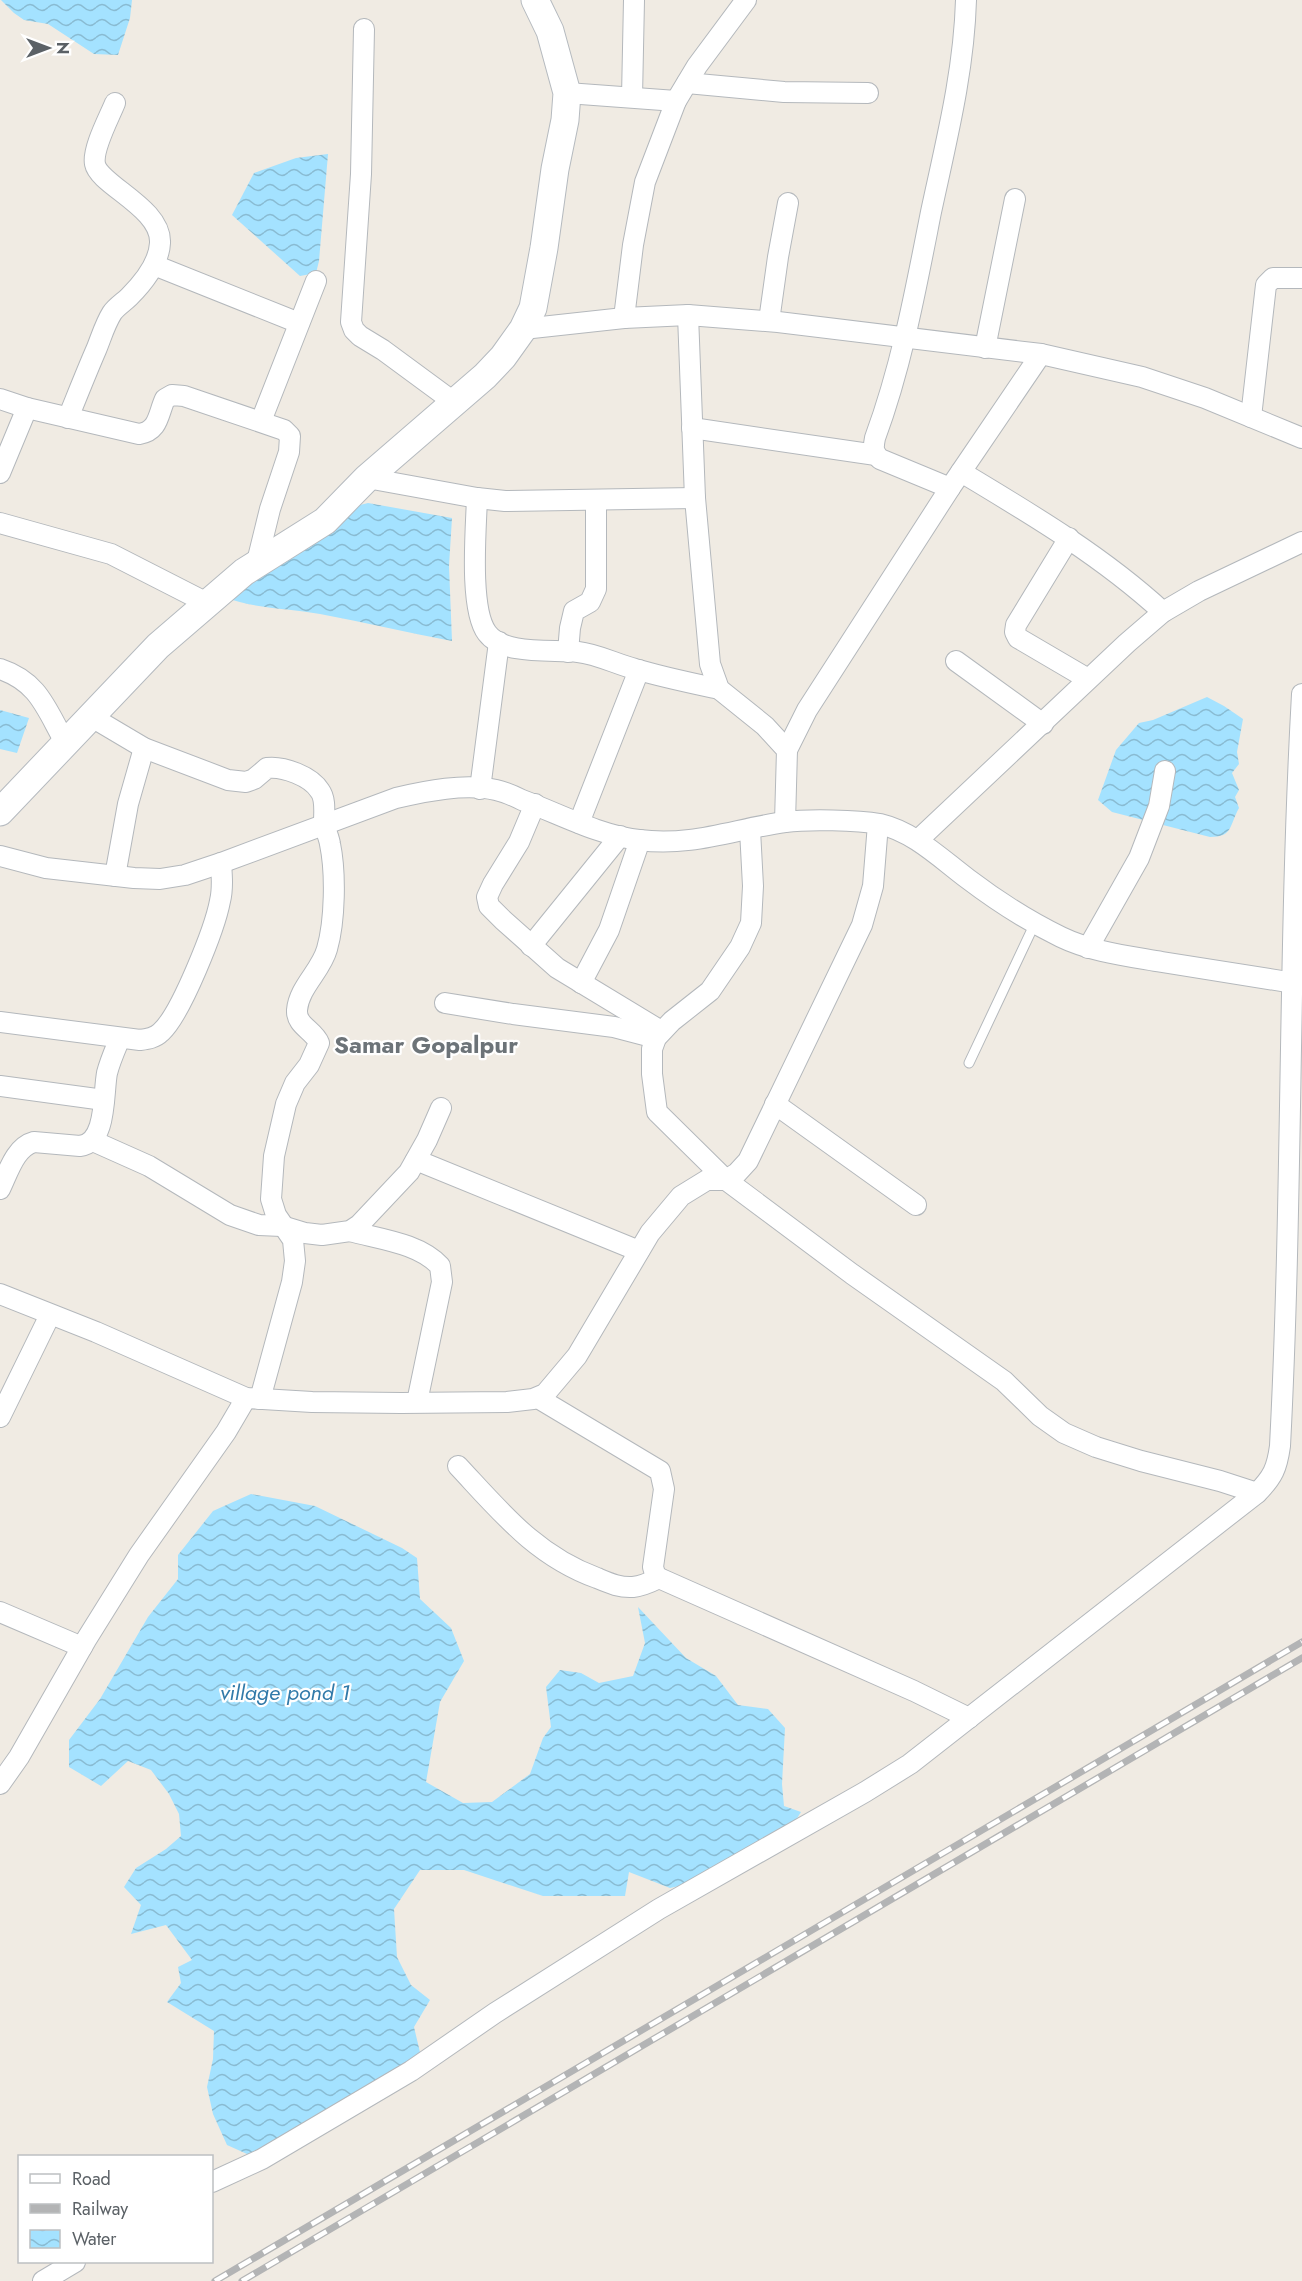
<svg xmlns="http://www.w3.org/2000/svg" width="1302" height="2281" viewBox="0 0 1302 2281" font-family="Jost,sans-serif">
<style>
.water{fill:url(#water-waves)}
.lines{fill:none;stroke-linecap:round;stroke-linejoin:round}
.lane-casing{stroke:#b4b8bc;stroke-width:11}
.street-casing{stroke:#b4b8bc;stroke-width:22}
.secondary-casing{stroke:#b5babf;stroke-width:29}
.lane{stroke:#fff;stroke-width:9}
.street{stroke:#fff;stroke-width:20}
.secondary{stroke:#fff;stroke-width:27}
.rail-casing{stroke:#b3b4b5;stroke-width:7}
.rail{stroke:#fff;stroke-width:4.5;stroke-dasharray:14;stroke-linecap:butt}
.labels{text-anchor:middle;stroke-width:4.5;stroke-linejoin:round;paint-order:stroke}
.water-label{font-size:22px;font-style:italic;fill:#327aa9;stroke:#fff}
.quarter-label{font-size:24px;font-weight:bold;fill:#6c7378;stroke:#fff}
</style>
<defs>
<pattern id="water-waves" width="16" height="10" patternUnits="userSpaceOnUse" patternTransform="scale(1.5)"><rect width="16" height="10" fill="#a4e2ff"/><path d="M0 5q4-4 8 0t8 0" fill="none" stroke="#89bbd2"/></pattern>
</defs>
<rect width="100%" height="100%" fill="#f0ebe3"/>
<g class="water">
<polygon points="1,0 132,0 130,18 118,55 94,54 48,24 24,20 14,13"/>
<polygon points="328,154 319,261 316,273 300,276 232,215 254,173 296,158"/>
<path d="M368,503L452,518L449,566L452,641C408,633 364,622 320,614C288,608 254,609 224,597L352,507Z"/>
<path d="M1207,697L1224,706L1243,719L1237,752L1239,764L1232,773L1239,790L1235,797L1239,808C1229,826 1233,837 1210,837L1112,812L1098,800L1116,750L1139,723L1153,720Z"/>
<polygon points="0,710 29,718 17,753 0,749"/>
<polygon points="251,1494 315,1506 402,1548 417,1558 420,1599 451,1628 464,1661 440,1702 426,1782 463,1803 492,1802 530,1774 543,1738 551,1727 546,1687 560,1670 581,1673 599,1683 633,1676 645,1643 638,1607 686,1658 716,1676 738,1705 768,1709 785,1728 782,1784 784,1806 801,1812 791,1828 693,1883 670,1888 629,1872 625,1896 543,1896 464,1870 420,1870 394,1909 397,1957 411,1985 430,2000 414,2027 423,2065 413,2082 265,2162 227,2145 213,2114 207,2087 213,2059 214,2031 167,2002 181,1983 178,1967 192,1960 166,1925 131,1934 141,1905 124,1887 136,1868 166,1849 181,1836 179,1814 169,1794 151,1770 128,1761 101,1786 69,1767 69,1740 100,1699 148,1617 178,1579 178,1555 213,1511"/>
</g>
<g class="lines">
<g class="lane-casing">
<polyline id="lane" points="969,1063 1035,923"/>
</g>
<g class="street-casing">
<g id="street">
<path d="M966,0C964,72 946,142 931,212C916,288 902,365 875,438C873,448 873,452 880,459L950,488L1041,354"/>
<polyline points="364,29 361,174 351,322 354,330 360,336 383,350 455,403"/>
<polyline points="687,83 784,92 868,93"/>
<polyline points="567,93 676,101"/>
<polyline points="632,97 634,0"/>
<polyline points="154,265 299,323"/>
<polyline points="688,315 695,498 710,664 719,689 765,726 787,750 785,822"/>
<polyline points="624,318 633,245 645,182 676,101 697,66 746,0"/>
<polyline points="769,321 778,257 788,203"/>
<polyline points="523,329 624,318 688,315 778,322 1041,354 1142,377 1205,398 1302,438"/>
<polyline points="985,348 1015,199"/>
<path d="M0,399L27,408L139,434C159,431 158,414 165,399L172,395L184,396L284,430L290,436L289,452L270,509L257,562"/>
<polyline points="1251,417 1266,285 1273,278 1302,278"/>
<path d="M68,418C77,396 86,373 96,350C101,338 105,324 112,313C116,307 124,302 129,297C143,283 159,264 160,243C162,208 99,185 95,164C92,149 109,118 115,103"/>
<polyline points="261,421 316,281"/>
<polyline points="692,428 876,455"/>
<path d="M961,472C1031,514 1102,556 1163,612"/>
<polyline points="0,473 27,408"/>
<polyline points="367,478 477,498 505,501 695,498"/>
<path d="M477,498C476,529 469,609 487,633C504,656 553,649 578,652C597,654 616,664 635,669C662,677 691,683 719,689"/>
<polyline points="0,523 111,554 207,603"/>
<polyline points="1069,538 1016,625 1015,632 1018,638 1088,679"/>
<polyline points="568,652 570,628 574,611 590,602 596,589 596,500"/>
<polyline points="956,661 1043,724"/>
<path d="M0,669C39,682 46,709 65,742"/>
<path d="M90,716L144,748L228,780L246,782L254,779L267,768C283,766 311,776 320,791C326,799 324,813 324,822C325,830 329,837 330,844C336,873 335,921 327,949C321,971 299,987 297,1010C296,1026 314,1030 319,1043L309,1065L295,1083L286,1104L274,1156L271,1199L276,1215L293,1240L295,1261L292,1282L260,1399"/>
<polyline points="787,750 807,710 950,488"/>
<polyline points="480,789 499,642"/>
<polyline points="535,804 519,842 493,884 487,897 489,906 503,920 557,968 661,1031"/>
<polyline points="579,823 639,670"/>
<polyline points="750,830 753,886 751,923 740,947 710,991 672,1021 656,1038 652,1049 652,1074 657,1112 726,1180 852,1274 1004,1381 1040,1416 1064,1433 1096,1447 1141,1461 1220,1481 1257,1493"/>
<polyline points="918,840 1127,643 1163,612 1199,591 1302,542"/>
<path d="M0,856L46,868L134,878L160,879L185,875L221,863L396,798C426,791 465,783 496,790C505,792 514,796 522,800C560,814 598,835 639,840C692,847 734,829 785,822C808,819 857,820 880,824C914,832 940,858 968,879C997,901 1028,921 1061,937C1092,952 1128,956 1162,962C1206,969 1250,976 1294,983"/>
<polyline points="115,876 128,804 144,748"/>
<polyline points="531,946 620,836"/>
<polyline points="1088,948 1139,858 1159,806 1165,771"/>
<polyline points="581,983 609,930 640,840"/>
<polyline points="445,1003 513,1014 614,1027 656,1038"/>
<path d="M0,1022L140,1040C148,1039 155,1038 161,1032C181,1014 215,928 220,901C223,889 222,876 221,863"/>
<polyline points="0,1086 104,1100"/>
<polyline points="775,1104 916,1205"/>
<polyline points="93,1141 149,1166 230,1215 259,1225 282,1226 305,1233 322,1235 350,1231 359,1225 409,1172 427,1140 441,1108"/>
<polyline points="416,1160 639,1251"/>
<path d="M0,1189C8,1173 15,1147 34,1142L80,1146C107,1143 103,1094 107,1073C110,1061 115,1050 120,1038"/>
<path d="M350,1231C379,1239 419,1243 440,1266L442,1282L417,1402"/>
<polyline points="0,1294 96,1332 246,1398 312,1402 401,1403 507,1402 533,1399 545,1394 577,1356 650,1233 681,1196 707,1180 726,1180 737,1173 748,1161 862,925 873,886 878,824"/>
<polyline points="538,1398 660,1471 664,1489 653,1567 655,1574 659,1578 914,1691 969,1718"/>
<polyline points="0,1417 50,1315"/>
<path d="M458,1466C501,1512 536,1556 597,1578C609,1583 620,1588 633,1587C642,1586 651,1582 659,1578"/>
<polyline points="0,1612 82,1647"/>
<polyline points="0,1784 19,1757 86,1640 139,1555 226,1432 246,1398"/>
<path d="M212,2182L262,2159L411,2071L495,2013L659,1909L865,1792L910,1764L1257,1493C1273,1477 1277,1468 1280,1446C1293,1195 1288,945 1302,694"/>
<polyline points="43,2281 75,2262"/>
</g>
</g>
<g class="secondary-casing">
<polyline id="secondary" points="0,812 158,646 244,572 325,521 367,478 485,376 503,357 523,329 533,308 544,248 555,169 565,120 567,93 550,31 535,0"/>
</g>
<use href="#lane" class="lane"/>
<use href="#street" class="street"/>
<use href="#secondary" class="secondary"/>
<g class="rail-casing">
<g id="rail">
<polyline points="215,2281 1302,1642"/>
<polyline points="242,2281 1302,1658"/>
</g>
</g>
<use href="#rail" class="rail"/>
</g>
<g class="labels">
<g class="water-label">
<text x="285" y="1700">village pond 1</text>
</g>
<g class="quarter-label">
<text x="426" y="1053">Samar Gopalpur</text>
</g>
</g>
<rect x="18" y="2155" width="195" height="108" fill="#ffffff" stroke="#bdc0c2" stroke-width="1.5"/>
<rect x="30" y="2174" width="30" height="9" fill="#ffffff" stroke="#bdc0c2" stroke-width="1.5"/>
<text x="72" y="2185" font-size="18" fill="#5b6166">Road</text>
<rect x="30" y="2204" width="30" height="9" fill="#b3b4b5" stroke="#bdc0c2" stroke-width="1.5"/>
<text x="72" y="2215" font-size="18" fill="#5b6166">Railway</text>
<rect x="30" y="2230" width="30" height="18" fill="url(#water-waves)" stroke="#bdc0c2" stroke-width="1.5"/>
<text x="72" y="2245" font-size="18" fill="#5b6166">Water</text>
<g transform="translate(48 48) rotate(90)" stroke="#ffffff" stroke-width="4.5" paint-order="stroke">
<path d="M0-4.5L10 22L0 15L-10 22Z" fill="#5b6166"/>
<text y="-9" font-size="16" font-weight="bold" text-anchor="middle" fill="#5b6166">N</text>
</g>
</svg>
